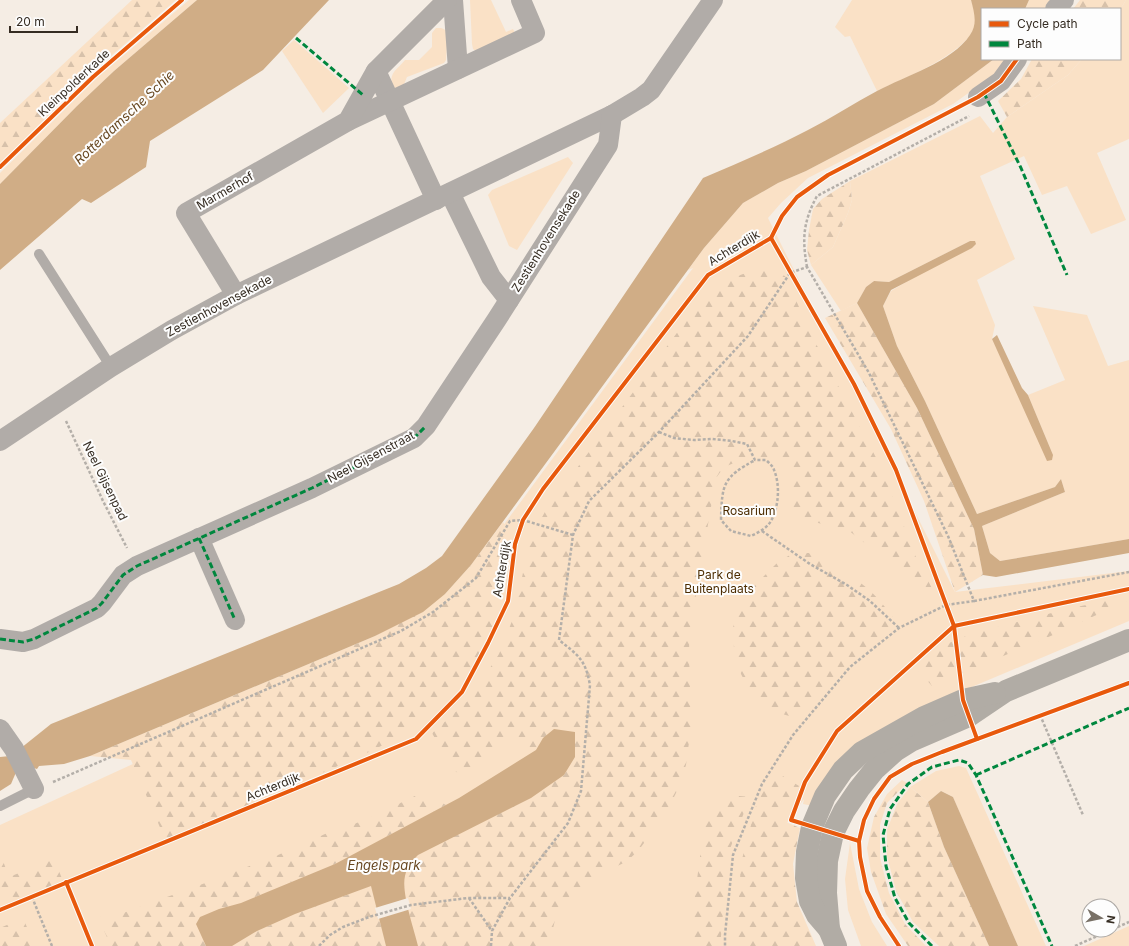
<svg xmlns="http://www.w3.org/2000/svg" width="1129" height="946" viewBox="0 0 1129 946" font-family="Inter,sans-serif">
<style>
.green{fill:#fae1c6}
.forest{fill:url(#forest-firs)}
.water{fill:#d0ad86}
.pier{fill:#f5ede4}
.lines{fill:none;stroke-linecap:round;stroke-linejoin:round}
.path{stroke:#b4afa9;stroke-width:2.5;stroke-dasharray:3 2;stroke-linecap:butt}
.lane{stroke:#b1aca8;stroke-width:10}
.street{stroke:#b1aca8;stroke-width:20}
.secondary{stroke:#b1aca5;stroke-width:22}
.quiet{stroke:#00873e;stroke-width:3;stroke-dasharray:6 3;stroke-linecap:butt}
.cycleway-casing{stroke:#fdfdfd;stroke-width:6}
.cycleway{stroke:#e8590c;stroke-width:4}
.labels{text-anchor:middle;stroke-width:4;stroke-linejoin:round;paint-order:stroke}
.street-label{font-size:12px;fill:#352c22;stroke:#fdfdfd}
.park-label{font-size:12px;fill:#4c2c00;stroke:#fdfdfd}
.water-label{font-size:13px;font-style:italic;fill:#67461f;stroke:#fdfdfd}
</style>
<defs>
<pattern id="forest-firs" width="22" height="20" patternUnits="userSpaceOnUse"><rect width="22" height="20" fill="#fae1c6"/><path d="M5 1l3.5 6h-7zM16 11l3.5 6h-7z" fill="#d7c1aa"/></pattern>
</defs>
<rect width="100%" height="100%" fill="#f5ede4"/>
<g class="green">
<polygon points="189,0 197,0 114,71 77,106 0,184 0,173 98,77"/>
<polygon points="470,0 491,0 506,32 513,29 515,33 476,51 473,49 472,44"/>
<path d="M852,0H971C973,6 976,15 976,21C973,52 902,79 877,91L850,36L845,37L835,27Z"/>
<polygon points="1029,0 1052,0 1044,9 1025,9"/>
<polygon points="1126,0 1129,0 1129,139 1097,153 1126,220 1091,234 1067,186 1042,195 1024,156 980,176 1015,259 977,280 995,325 992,339 1053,455 1028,395 1065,380 1033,306 1087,315 1108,366 1129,360 1129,539 1000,561 990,553 982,526 1065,492 1061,479 1055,487 977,514 925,401 897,346 883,306 891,291 975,241 970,241 889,282 874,281 866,287 857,303 841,311 811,265 833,247 848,213 852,200 850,181 980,116 993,133 1007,117 1068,75 1082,59 1120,59 1120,10"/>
<path d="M436,28H441L448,31L446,60L444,63L407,77L402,89L393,88C388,73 396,71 405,60H419L432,47V33Z"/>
<polygon points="294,40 349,88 323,113 282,51"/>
<polygon points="994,59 1007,59 995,74 953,104 808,178 781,203 768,218 955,592 1129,571 1129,621 929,705 813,806 803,804 804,799 776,838 804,946 0,946 0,825 427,629 693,268 688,270 704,248 743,203 778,183 806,171 934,104"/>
<polygon points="568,157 573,163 517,250 509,246 488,195 492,190"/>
<polygon points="959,766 966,768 1046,946 1018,946 953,797 941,791 928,802 910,787 936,771"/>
<polygon points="850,843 859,889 872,922 887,946 861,946 848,910 845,879"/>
<polygon points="1129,926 1129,946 1084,946"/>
</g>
<g class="forest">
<polygon points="132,0 176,0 89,75 0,164 0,123"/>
<polygon points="1080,0 1126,0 1120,10 1120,9 1073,9"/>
<polygon points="1032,59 1082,59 1068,75 1007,117 998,101 1021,79"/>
<polygon points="850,181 852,200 848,213 833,247 811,265 807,250 809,230 813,209 822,199"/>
<path d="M770,270L785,276L813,338L882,469L917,560L935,594L923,591L906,575L848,530L801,519L793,511L790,474L783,465L772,459L757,463L739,461L724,467L716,478L690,629L689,650L691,727L686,765L676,793L665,815L638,851L626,862L595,876L569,897L555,920L549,946H418C414,929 401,892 405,876C407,867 412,861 418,855L564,775L575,757V732L543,738L536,750L528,755L518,741L507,739L493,748L471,770L458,773L452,769L432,733L470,699L499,654L514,616L530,539L546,510L699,303L717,284L743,274Z"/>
<polygon points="857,303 917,408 974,529 983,575 955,592 924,501 891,429 825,318"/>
<path d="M503,522L512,537C505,579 497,630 473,667C454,696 416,728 385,744C362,756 337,766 313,777C264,799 214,819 165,839L131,760L90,756L375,636L445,594L471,565Z"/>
<path d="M793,553H809L822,560L835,575C839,576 844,576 848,577C867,582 885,607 897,622L865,648L823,691L800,719L768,710L752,695L741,674L734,649L733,628L738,606L756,584L777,563Z"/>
<polygon points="1129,596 1129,600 1053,635 932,686 916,668 951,642 974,633 1067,609"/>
<polygon points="773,770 799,786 779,819 800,828 793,864 797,902 816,946 736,946 741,863 756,806"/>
<polygon points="902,780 907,783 887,803 880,825 880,858 889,893 905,924 926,946 908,946 886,914 871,872 867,848 874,817 887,794"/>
<polygon points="910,787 928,802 944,847 989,946 939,946 913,922 896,891 887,856 887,830 897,804"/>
<polygon points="417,795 431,797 446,805 335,864 241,903 219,909 200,917 206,946 111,946 96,913 104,920 208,882 278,855 325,834 365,820"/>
<polygon points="739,796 750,797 728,854 721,936 721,946 690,946 693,910 705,819 720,804"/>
<polygon points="0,853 9,877 54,859 63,881 7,903 0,885"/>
<polygon points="371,886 386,946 232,946 257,931 295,914"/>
<polygon points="23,918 35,946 0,946 0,928"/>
</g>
<g class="water">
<polygon points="197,0 329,0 263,70 150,141 146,167 91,203 82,199 0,270 0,184 77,106 114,71"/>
<path d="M971,0H1029L1025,9H982V59H994L934,104L806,171L778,183L743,203L704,248L471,565L445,594L423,612L375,636L90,756L64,764L39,766L37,769L27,766L21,748L51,724L399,584L426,568L442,556L534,428L703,178C738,163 774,148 808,130C832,118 854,103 877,91C905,76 952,62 970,35C978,24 974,12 971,0Z"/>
<polygon points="970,241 975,241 976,244 972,248 891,290 883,306 897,346 925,401 977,514 1055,487 1061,479 1065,492 982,526 990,553 1000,561 1129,539 1129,553 996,577 983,575 974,529 917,408 857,303 866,287 874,281 889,282"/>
<polygon points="997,335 1022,388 1028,395 1053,455 1052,460 1047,461 992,339"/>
<path d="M554,729L575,732V757L564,775L531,798L418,855C412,861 407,867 405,876C401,892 414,929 418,946H386L371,886L295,914L257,931L232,946H206L196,924L200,917L219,909L241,903L335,864L459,798L536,750L543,738Z"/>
<polygon points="10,756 17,770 11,784 0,791 0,757"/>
<polygon points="941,791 953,797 1018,946 989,946 944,847 928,802"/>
</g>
<polygon class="pier" points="408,898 411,909 378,919 375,908"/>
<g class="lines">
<g class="path">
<path d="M807,267C802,239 803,222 817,196L969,116"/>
<polyline points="66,421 103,501 127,548"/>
<path d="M659,432L674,438L694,440L712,439L732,441L747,444L755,460H766C769,463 773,466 774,470C780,484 779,505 772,519C768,528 759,532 751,536L731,531L721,520C722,483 723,478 755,460"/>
<polyline points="762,531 810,564 847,585 870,601 899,628"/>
<polyline points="974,601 1129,572"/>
<polyline points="1040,715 1083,815"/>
<polyline points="53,782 401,631 433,612 476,578 510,521 523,520 573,535"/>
<polyline points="32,897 52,946"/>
<polyline points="469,898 492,931"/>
<polyline points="1113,929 1129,922"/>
<polyline points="319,946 330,935 343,927 369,917 411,905 468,898 510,898"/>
<path d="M491,946L492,931L510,898L568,823L581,791L590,685C585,659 579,656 559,640L573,535L589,501L659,432L748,336L790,273L807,267L869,373L948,536L974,601L946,605L899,628L850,667L793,735L762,784L733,855L725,935V946"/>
<polyline points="1075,946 1111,930"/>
</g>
<g class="lane">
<polyline points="39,254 111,367"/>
<polyline points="0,806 34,789"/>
</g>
<g class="street">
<polyline points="453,0 458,69"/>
<polyline points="1055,9 1064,0"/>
<polyline points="376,71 436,200"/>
<polyline points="978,97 1001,81 1017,59"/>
<polyline points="348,121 535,33 521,0"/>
<polyline points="450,193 491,277 509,300"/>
<polyline points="236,295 186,213 348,121 376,71 447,0"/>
<polyline points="0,441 111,367 172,330 236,295 612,115 642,97 651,90 713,0"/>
<polyline points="199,538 235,620"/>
<polyline points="0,639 23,642 34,639 97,608 102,603 123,575 137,566 312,488 414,438 426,426 497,319 608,145 612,115"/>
<polyline points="0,729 14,749 34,789"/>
</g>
<g class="secondary">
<polyline points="829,929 826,893 827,861 833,833 844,811 859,789 875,769 895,751 911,741 969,716 1006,691 1129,640"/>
<polyline points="836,946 829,929 817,915 810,901 806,878 807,852 812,827 825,796 843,770 862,752 924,717 963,700 995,693"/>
</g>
<g class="quiet">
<polyline points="296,38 363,95"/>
<polyline points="984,93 1021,168 1067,275"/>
<polyline points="199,538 235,620"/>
<polyline points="0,639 23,642 34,639 97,608 102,603 123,575 137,566 312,488 414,438 426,426"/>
<polyline points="976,775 1129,708"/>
<polyline points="932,946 909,923 895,898 886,866 883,835 890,809 908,784 932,767 959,760 968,763 976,775 1052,946"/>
</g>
<g class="cycleway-casing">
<g id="cycleway">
<polyline points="0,167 93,77 182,0"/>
<polyline points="771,238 854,384 896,470 954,626 963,700 977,739"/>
<polyline points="859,841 791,820 805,782 837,731 954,626 1129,589"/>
<polyline points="66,882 92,946"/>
<polyline points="0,910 416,739 462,692 488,643 508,601 515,544 523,520 543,489 708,275 771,238 782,216 797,197 828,175 978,97 1001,81 1017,59"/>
<polyline points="899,946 880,917 867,891 860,857 859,841 864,820 874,799 890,777 912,764 942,752 1129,683"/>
</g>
</g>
<use href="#cycleway" class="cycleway"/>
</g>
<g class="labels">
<g class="street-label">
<text transform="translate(74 83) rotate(-43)" y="4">Kleinpolderkade</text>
<text transform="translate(225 191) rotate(-30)" y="4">Marmerhof</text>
<text transform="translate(546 241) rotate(-58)" y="4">Zestienhovensekade</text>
<text transform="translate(734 248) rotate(-31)" y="4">Achterdijk</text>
<text transform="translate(219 306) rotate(-28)" y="4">Zestienhovensekade</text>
<text transform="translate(371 457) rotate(-28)" y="4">Neel Gijsenstraat</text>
<text transform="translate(105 481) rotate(64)" y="4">Neel Gijsenpad</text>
<text transform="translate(502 569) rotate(-80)" y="4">Achterdijk</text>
<text transform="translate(273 787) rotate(-22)" y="4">Achterdijk</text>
</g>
<g class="park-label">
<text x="749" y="515">Rosarium</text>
<text x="719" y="579">Park de<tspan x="719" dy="14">Buitenplaats</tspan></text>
</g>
<g class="water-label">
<text transform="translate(124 117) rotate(-43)" y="5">Rotterdamsche Schie</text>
<text x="384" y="870">Engels park</text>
</g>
</g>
<rect x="981" y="8" width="140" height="52" fill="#fdfdfd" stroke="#ada9a5"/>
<rect x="989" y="21" width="20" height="6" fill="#e8590c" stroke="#ada9a5"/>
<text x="1017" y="28" font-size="12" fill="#352c22">Cycle path</text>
<rect x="989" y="41" width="20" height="6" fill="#00873e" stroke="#ada9a5"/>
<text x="1017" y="48" font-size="12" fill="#352c22">Path</text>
<g transform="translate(1101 918) rotate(99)"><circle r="19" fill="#fdfdfd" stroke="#ada9a5"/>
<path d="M0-3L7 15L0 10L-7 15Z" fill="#787066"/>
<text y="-6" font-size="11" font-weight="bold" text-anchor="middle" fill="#352c22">N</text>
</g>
<path d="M10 26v6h67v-6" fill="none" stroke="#352c22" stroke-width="2"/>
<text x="16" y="26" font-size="12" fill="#352c22" stroke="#fdfdfd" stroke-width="3" paint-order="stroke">20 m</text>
</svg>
